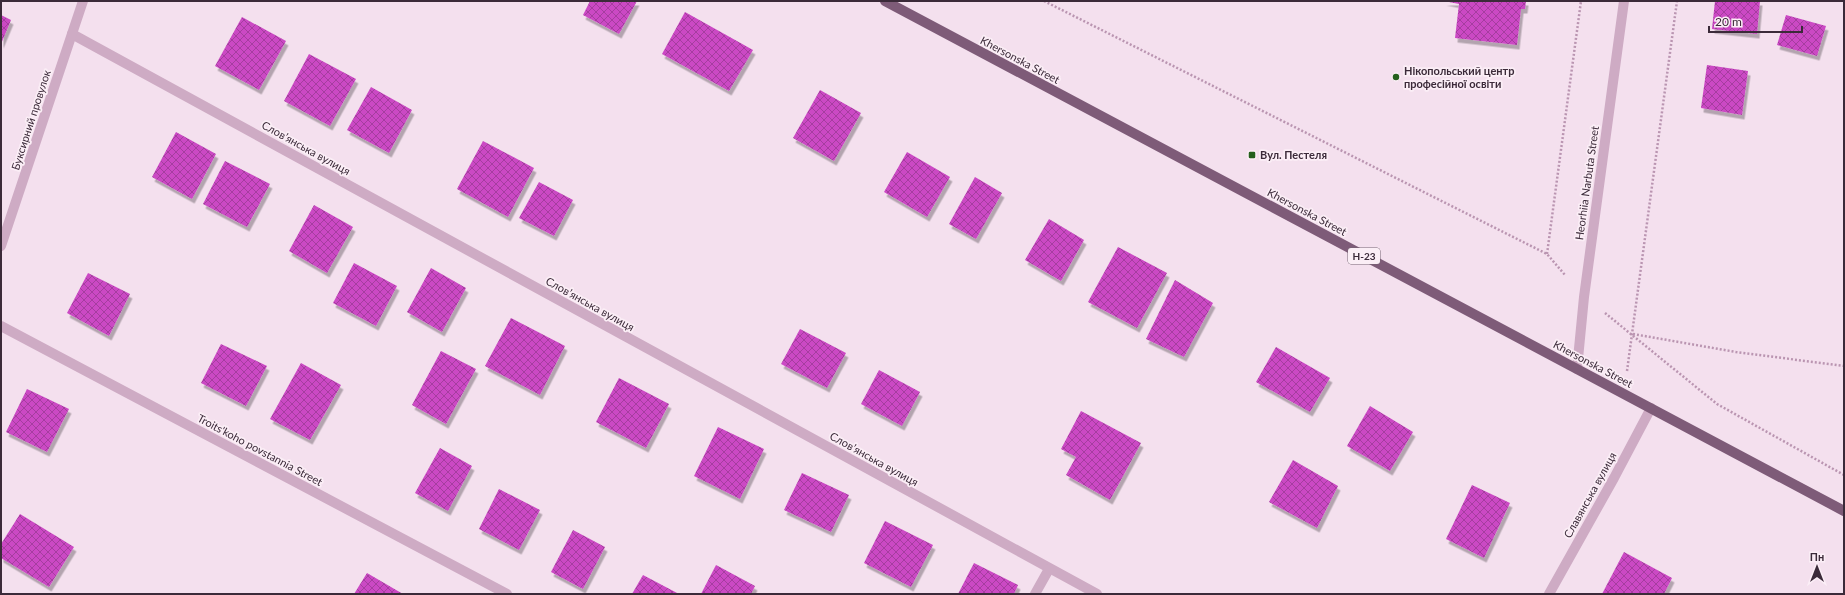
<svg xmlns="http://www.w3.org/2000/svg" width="1845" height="595" viewBox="0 0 1845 595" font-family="Lato,sans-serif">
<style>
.building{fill:url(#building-cross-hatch);filter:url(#shadow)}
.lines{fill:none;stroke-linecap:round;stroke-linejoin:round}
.path{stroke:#ba95b1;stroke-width:2.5;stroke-dasharray:2 2;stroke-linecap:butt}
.minor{stroke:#ceabc4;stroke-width:10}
.major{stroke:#7e5b78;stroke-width:10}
.poi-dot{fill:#25601d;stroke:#fbeef6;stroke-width:1.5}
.labels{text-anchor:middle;stroke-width:3.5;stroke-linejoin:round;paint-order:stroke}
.shield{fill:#fbeef6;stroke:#756572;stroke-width:1}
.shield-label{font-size:10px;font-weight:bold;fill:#3b2a39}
.street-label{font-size:11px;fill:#3b2a39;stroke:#fbeef6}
.poi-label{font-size:11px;font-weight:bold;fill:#3b2a39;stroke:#fbeef6;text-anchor:start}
</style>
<defs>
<pattern id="building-cross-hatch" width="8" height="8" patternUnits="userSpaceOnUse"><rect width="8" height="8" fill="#cb48c4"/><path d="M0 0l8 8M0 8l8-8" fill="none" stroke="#a63ca0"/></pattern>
<filter id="shadow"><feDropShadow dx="2.5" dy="4.5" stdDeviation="0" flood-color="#0004"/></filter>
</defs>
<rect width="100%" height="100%" fill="#f4e0ee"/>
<g class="building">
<polygon points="590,1 637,1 619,34 583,15"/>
<polygon points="1444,1 1526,1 1525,9 1521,9 1517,45 1455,38 1459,4"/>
<polygon points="1715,1 1760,1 1757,34 1712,29"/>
<polygon points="685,12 753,50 729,91 662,54"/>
<polygon points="1,15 11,20 1,44"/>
<polygon points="1786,15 1826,26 1817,56 1777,45"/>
<polygon points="242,17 286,41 259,90 215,66"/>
<polygon points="309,54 356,79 330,126 284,101"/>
<polygon points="1707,65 1748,71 1742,115 1701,108"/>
<polygon points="371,87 412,110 389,153 347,130"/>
<polygon points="820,90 861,113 834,161 793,138"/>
<polygon points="176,132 216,154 192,199 152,177"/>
<polygon points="483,141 534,168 508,217 457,189"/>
<polygon points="907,152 950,177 927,217 884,192"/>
<polygon points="225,161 270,184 247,227 203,204"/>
<polygon points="975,177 1002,193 976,239 949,224"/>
<polygon points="539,182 573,200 554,236 519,218"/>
<polygon points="314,205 353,227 327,273 289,251"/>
<polygon points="1049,219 1084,240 1061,281 1025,260"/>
<polygon points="1118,247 1167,273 1137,328 1088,302"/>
<polygon points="354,263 397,286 376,326 333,303"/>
<polygon points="431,268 466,288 442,332 407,312"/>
<polygon points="88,273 130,294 109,336 67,313"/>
<polygon points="1175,280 1213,303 1184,357 1146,339"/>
<polygon points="511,318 565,346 540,395 485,366"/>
<polygon points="800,329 846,353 827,388 781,364"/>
<polygon points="221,344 267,366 246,406 201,383"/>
<polygon points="1276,347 1330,378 1310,412 1256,382"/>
<polygon points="441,351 476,369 446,424 412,405"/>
<polygon points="301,363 341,385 310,440 270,419"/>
<polygon points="879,370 920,392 902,426 861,404"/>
<polygon points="619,378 669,404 646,448 596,422"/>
<polygon points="27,389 69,409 47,452 6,432"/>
<polygon points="1370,406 1413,432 1390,471 1347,446"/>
<polygon points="1081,411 1141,443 1110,500 1066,475 1076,457 1061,449"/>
<polygon points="718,427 764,449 740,499 694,476"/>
<polygon points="440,448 472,466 448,511 415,493"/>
<polygon points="1293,460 1338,486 1317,528 1269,502"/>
<polygon points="802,473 849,495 831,532 784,510"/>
<polygon points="1472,485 1510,503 1484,558 1446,539"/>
<polygon points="499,489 540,510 519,550 479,529"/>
<polygon points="20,514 74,547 49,587 1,558 1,544"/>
<polygon points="885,521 933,545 911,587 864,563"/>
<polygon points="573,530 605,547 583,589 551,572"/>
<polygon points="1624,552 1672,578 1664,594 1602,594"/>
<polygon points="974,563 1018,585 1014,594 958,594"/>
<polygon points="716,565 755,586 751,594 701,594"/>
<polygon points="367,573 403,594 354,594"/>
<polygon points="643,575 679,594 632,594"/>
</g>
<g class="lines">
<g class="path">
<polyline points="1044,1 1547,254 1565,275"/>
<polyline points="1547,254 1581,1"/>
<polyline points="1605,313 1717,404 1844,475"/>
<polyline points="1633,334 1736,352 1844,366"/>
<polyline points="1627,371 1677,1"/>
</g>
<g class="minor">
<polyline points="72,34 1097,594"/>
<polyline points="1,246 83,1"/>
<polyline points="1,326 507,594"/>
<polyline points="1577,369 1584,297 1624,1"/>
<polyline points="1035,594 1049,569"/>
<polyline points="1549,594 1614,478 1651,408"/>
</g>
<polyline class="major" points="885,1 1844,511"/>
</g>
<g class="poi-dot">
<circle cx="1396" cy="77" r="4"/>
<rect x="1248" y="151" width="8" height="8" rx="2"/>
</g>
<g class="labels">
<rect class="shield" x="1348" y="248" width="32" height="16" rx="3"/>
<g class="shield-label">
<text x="1364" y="260">Н-23</text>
</g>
<g class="street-label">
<text transform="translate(1020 60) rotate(28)" y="4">Khersonska Street</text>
<text transform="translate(31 120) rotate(-72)" y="4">Буксирний провулок</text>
<text transform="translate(306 148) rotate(29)" y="4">Словʼянська вулиця</text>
<text transform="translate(1587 183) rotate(-82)" y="4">Heorhiia Narbuta Street</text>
<text transform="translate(1307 212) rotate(28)" y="4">Khersonska Street</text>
<text transform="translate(590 304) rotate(29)" y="4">Словʼянська вулиця</text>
<text transform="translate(1593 364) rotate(28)" y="4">Khersonska Street</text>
<text transform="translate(260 450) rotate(28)" y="4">Troits'koho povstannia Street</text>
<text transform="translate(874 459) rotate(29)" y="4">Словʼянська вулиця</text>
<text transform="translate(1590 495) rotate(-61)" y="4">Славянська вулиця</text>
</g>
<g class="poi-label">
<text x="1404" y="75">Нікопольський центр<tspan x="1404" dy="13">професійної освіти</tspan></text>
<text x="1260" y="159">Вул. Пестеля</text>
</g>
</g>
<rect width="1845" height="595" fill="none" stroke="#3b2a39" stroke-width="4"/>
<g transform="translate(1817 567)" stroke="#fbeef6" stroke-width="3" paint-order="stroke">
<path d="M0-3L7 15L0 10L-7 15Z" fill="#3b2a39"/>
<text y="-6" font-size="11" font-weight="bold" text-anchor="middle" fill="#3b2a39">Пн</text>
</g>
<path d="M1709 26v6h93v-6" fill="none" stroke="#3b2a39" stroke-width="2"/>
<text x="1715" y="26" font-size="12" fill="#3b2a39" stroke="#fbeef6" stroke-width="3" paint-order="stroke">20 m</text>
</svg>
